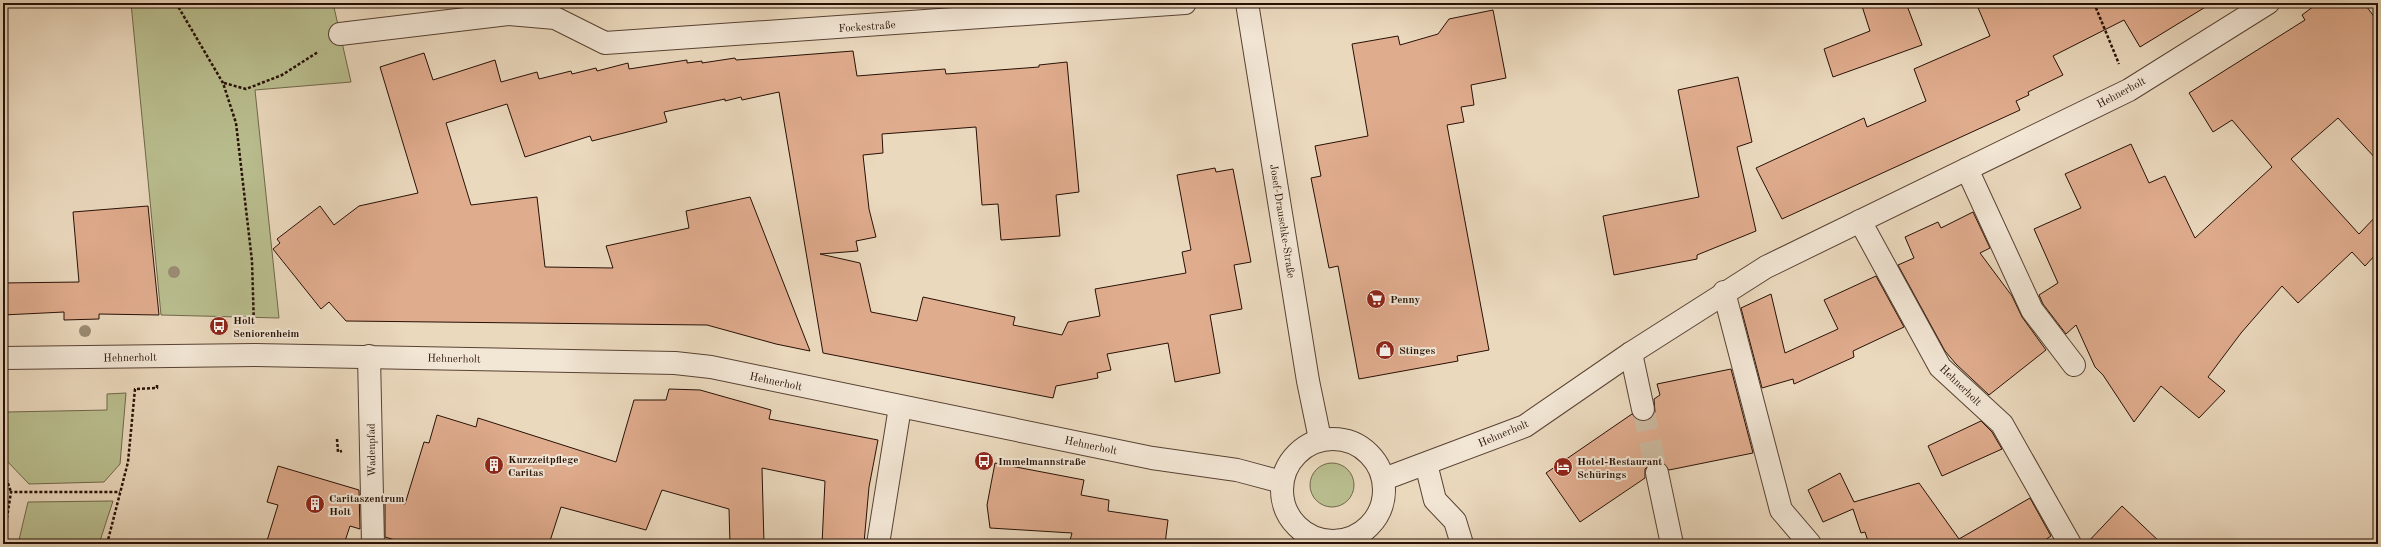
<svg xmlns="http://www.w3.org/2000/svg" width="2381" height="547" viewBox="0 0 2381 547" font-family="'Old Standard TT',serif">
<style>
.green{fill:#babf90;stroke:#70684a}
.building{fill:#e0ac8e;stroke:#271005}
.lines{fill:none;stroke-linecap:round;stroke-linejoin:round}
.minor-tunnel{stroke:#cebba2;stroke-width:22;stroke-dasharray:22 11;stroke-linecap:butt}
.minor-casing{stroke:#584233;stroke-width:24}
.path{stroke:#271005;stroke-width:2.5;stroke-dasharray:3 2;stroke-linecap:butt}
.minor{stroke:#f2e6d5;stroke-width:22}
.tree{fill:#9b8c73}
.labels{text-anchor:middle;stroke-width:4;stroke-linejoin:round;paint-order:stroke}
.street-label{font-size:11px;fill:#271005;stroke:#f2e6d5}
.poi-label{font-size:11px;font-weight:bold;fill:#271005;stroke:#f2e6d5;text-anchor:start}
</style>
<rect width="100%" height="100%" fill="#ebd9be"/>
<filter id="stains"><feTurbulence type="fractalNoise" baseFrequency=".005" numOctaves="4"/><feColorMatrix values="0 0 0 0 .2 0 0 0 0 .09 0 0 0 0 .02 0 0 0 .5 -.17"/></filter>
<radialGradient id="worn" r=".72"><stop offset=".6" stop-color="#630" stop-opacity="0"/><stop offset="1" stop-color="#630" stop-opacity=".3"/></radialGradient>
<g class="green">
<polygon points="131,3 333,3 351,82 255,90 279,318 161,315"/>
<polygon points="126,393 120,464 104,482 29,484 7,461 7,412 107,410 107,394"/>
<circle cx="1332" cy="485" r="22"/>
<polygon points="113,501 99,544 18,544 28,502"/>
</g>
<g class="building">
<polygon points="1861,3 1906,3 1922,45 1833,77 1824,49 1870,31"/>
<polygon points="1976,3 2212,3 2140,47 2124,20 2053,56 2063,75 2028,92 2029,95 2016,101 2020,110 1782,219 1756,168 1864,118 1867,127 1926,101 1914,69 1990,36"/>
<polygon points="2318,3 2364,3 2378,22 2378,161 2338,118 2291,159 2359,234 2378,214 2378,252 2365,266 2352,252 2298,303 2282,286 2241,333 2208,377 2225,391 2199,418 2161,386 2134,422 2103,375 2095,367 2076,325 2066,334 2043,304 2039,295 2058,283 2034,229 2081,208 2065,174 2131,144 2149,183 2165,176 2195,238 2272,167 2232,120 2213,132 2189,93 2305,20 2302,15"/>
<polygon points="1493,10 1506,78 1471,85 1474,105 1461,107 1464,122 1447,125 1489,350 1457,356 1458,361 1359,379 1338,266 1329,268 1311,178 1321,176 1315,146 1368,136 1352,44 1398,36 1400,45 1438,34 1449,19"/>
<polygon points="853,51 857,76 945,69 946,74 1039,67 1039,65 1067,62 1079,192 1056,195 1060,236 1001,240 998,204 982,205 976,127 882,134 883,153 863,155 869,209 876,237 856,241 858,251 820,254 860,263 871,312 917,321 923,297 1015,317 1013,325 1062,335 1068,322 1100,316 1095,289 1186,273 1182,252 1191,250 1177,175 1215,168 1216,172 1233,169 1251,262 1234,265 1242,309 1210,315 1220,373 1175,382 1168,343 1107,354 1111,370 1097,373 1098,378 1056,386 1053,398 823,353 779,92 742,100 741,97 725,101 725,99 664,112 667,122 592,141 590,136 525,157 507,104 446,123 471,205 537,197 545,267 613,268 606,246 689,228 686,211 750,197 810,351 776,344 707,325 346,321 329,302 321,309 273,249 280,243 277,239 320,206 334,225 359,206 418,193 380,67 424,53 433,80 495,60 501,82 537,72 539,79 571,71 572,74 596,68 597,71 628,63 629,69 687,60 687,63 702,61 702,63 735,58 736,60"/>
<polygon points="1738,77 1752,142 1737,147 1756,231 1697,255 1697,259 1614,275 1603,216 1699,197 1678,90"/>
<polygon points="148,206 159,315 99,314 99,319 64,320 64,312 3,315 3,283 79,282 73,212"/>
<polygon points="1973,212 1990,248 1980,253 2012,296 2022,317 2046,350 1989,395 1956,364 1945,351 1898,265 1914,258 1905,237 1938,222 1941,228"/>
<polygon points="1876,276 1904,327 1853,351 1854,357 1794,384 1793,379 1762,388 1741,308 1771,294 1785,353 1838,329 1824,300"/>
<polygon points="1731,369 1753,453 1669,470 1661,461 1654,461 1645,469 1645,478 1580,522 1546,473 1632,414 1640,421 1651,418 1655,412 1654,399 1660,395 1657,384"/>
<polygon points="669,389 700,390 771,410 769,419 878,440 869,487 864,543 822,544 825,481 762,468 764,544 730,544 729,509 662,490 646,530 561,507 549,544 408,544 385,537 385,498 405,504 424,442 429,443 437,415 476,427 478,418 616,462 634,400 666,400"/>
<polygon points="1981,421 1992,432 2002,449 1942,476 1928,446"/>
<polygon points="995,463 1084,480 1081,495 1109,500 1108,511 1168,520 1165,544 1069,544 1072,533 990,528 987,505"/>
<polygon points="278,466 359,490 360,529 350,526 344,544 266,544 278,505 267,502"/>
<polygon points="1840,473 1854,502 1919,483 1959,539 2030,498 2051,536 2039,544 1869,544 1865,532 1861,533 1853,509 1823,522 1808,490"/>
<polygon points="2122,506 2162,544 2086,544"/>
</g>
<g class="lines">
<polyline class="minor-tunnel" points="1643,409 1657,473"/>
<g class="minor-casing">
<g id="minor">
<polyline points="1247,3 1308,381 1320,439"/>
<polyline points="340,34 508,14 555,18 605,43 1185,3"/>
<polyline points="1967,169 2032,310 2074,365"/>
<polyline points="1860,221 1940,367 2002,424 2070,544"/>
<polyline points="1724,292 1781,510 1810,544"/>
<polyline points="1631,353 1643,409"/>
<polyline points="369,356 373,544"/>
<polyline points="3,358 255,355 675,363 711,367 1152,458 1237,470 1282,482"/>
<circle cx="1333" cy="490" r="51"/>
<polyline points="1426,464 1435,500 1455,521 1462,544"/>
<polyline points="1657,473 1672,544"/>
<polyline points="1384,479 1525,426 1631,353 1766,267 2129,90 2268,3"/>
<polyline points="878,544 900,407"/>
</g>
</g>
<g class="path">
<polyline points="176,3 223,83 236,123 252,261 254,327"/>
<polyline points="2094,3 2119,64"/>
<polyline points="224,83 246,89 282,75 318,52"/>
<polyline points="337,439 338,452 342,451"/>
<polyline points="3,469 11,492"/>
<polyline points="3,543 11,492 120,492"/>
<polyline points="107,544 128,462 135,389 157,388 157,385"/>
</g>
<use href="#minor" class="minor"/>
</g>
<g class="tree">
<circle cx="174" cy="272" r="6"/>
<circle cx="85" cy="331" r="6"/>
</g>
<defs>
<g id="supermarket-disc" transform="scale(1)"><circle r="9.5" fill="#8f2418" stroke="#f2e6d5"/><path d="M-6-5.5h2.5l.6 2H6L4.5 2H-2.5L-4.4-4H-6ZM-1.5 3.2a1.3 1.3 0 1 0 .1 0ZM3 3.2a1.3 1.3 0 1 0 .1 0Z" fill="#fff"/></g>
<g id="bus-disc" transform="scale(1)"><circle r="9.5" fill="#8f2418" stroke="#f2e6d5"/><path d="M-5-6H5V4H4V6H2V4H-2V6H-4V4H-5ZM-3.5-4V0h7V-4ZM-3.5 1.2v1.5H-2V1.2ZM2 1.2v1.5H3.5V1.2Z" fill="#fff"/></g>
<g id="shop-disc" transform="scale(1)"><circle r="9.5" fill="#8f2418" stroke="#f2e6d5"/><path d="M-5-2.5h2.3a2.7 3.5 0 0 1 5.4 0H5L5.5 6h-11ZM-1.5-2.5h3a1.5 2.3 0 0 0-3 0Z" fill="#fff"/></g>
<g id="building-disc" transform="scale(1)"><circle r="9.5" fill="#8f2418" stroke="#f2e6d5"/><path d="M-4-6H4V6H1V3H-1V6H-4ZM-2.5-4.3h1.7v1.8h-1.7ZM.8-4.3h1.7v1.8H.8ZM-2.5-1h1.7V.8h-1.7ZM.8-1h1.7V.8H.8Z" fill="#fff"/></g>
<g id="hotel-disc" transform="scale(1)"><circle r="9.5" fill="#8f2418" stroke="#f2e6d5"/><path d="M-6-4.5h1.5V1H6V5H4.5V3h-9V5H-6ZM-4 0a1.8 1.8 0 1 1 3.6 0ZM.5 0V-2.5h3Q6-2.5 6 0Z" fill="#fff"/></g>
</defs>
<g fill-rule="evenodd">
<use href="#supermarket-disc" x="1376" y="299"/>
<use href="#bus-disc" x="219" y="326"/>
<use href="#shop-disc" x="1385" y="350"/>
<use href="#bus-disc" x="984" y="461"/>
<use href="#building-disc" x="494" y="465"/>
<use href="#hotel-disc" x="1563" y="467"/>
<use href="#building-disc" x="315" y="504"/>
</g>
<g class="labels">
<g class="street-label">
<text transform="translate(867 26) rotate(-4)" y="4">Fockestraße</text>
<text transform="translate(2121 92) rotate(-28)" y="4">Hehnerholt</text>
<text transform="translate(1283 221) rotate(81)" y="4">Josef-Drauschke-Straße</text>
<text transform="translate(130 357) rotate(-1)" y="4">Hehnerholt</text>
<text transform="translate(454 358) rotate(1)" y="4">Hehnerholt</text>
<text transform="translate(776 381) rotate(12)" y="4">Hehnerholt</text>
<text transform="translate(1961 385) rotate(44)" y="4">Hehnerholt</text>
<text transform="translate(1503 433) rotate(-23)" y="4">Hehnerholt</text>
<text transform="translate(1091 445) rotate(12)" y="4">Hehnerholt</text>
<text transform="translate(371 450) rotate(-91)" y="4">Wadenpfad</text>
</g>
<g class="poi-label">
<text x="1390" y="303">Penny</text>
<text x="233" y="324">Holt<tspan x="233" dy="13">Seniorenheim</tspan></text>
<text x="1399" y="354">Stinges</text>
<text x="508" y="463">Kurzzeitpflege<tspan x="508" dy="13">Caritas</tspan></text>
<text x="998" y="465">Immelmannstraße</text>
<text x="1577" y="465">Hotel-Restaurant<tspan x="1577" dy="13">Schürings</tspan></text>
<text x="329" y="502">Caritaszentrum<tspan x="329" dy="13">Holt</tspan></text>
</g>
</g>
<rect width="2381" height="547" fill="none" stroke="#ebd9be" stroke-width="16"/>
<rect x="4" y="4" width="2373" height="539" fill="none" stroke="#271005" stroke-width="2"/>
<rect x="8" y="8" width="2365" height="531" fill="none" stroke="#271005"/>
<rect width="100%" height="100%" filter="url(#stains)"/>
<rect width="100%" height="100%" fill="url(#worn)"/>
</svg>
